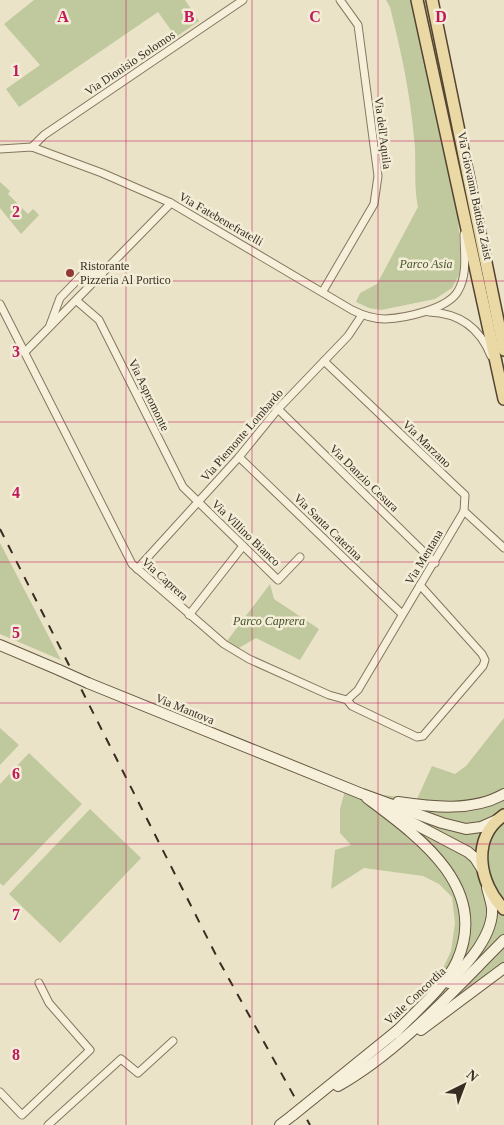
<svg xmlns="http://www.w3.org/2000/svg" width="504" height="1125" viewBox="0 0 504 1125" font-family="'Times New Roman',serif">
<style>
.green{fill:#c0c89d}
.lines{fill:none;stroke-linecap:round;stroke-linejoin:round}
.street-casing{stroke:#85765f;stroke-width:9}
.secondary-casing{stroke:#675742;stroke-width:12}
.primary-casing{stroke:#544432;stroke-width:14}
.street{stroke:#f6f0db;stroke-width:7}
.secondary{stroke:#f6f0db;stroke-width:10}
.primary{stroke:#ead9a4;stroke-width:11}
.rail{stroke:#372d21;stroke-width:2;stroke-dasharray:9 9;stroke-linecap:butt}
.secondary-bridge-casing{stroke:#675742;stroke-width:12;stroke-linecap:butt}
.secondary-bridge{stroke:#f6f0db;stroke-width:10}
.grid{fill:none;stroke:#c2185b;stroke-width:1;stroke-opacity:0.55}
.poi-dot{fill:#8f3a34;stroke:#f3edd7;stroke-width:2}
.labels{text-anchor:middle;stroke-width:5;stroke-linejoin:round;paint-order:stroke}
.street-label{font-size:12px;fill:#372d21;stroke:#f3edd7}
.park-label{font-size:12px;font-style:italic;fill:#455229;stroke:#f3edd7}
.poi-label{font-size:12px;fill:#372d21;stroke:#f3edd7;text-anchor:start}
.grid-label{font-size:16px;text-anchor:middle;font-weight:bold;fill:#c2185b;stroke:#f3edd7;stroke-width:5;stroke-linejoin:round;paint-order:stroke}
</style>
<rect width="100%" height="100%" fill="#ebe3c8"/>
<g class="green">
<polygon points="34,0 185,0 199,21 176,37 158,12 19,107 6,89 40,65 4,24"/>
<path d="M386,0H412L457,203L461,264L459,275L452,288L435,299L381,310L369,308L356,302L360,293L377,284L418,207C413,184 417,161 414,138C410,92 401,51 390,7Z"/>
<polygon points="422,0 428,0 502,345 504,377"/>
<polygon points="0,182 10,191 8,194 28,214 33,209 39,215 21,234 0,208"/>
<polygon points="0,543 61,660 0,634"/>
<polygon points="270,584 274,599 319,629 300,660 256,638 239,648 227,641"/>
<polygon points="504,718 504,974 399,1044 395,1038 422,997 440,975 451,951 455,923 452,897 439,884 423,876 364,868 331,889 335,850 351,845 340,833 340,809 347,783 383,795 417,799 432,766 455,774 466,766"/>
<polygon points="0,728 19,745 0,765"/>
<polygon points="29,753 82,804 3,886 0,883 0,784"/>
<polygon points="90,809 141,858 60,943 9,894"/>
</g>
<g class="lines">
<g class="street-casing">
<g id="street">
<polyline points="32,147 44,135 243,0"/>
<path d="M0,149L32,147L102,173L171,203L352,310C362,315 374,319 385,319C406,318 448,309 458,291C468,274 464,253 464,234"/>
<polyline points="323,291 374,204 378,176 358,25 340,0"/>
<polyline points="77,301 99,320 183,487 278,580 300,557"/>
<polyline points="0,304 132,564 224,644 249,659 329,695 347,700 358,690 464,511"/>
<path d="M429,312C459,313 480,328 491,356"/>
<polyline points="50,325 60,298 85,272 102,275"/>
<polyline points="25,352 171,203"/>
<polyline points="324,361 465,495 464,511 504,548"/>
<polyline points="278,409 435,563"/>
<polyline points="239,457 402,614"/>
<polyline points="137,569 239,457 278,409 348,336 362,315"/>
<polyline points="189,615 243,546"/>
<polyline points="347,700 352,706 417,737 423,736 483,666 485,660 482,654 420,585"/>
<polyline points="0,1092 22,1115 90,1050 49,1003 39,983"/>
<polyline points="48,1125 121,1059 138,1073 173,1041"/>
</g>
</g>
<g class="secondary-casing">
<g id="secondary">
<polyline points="0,645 59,670"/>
<polyline points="88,683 362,794 442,823 466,829 481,827 499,819"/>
<path d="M367,798C419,837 490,887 457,961C446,986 414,1013 395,1033"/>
<path d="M398,802C432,807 473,812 504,794"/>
<polyline points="390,811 468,852 475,858 482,869"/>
<path d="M449,983C467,964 494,935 492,908C491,901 489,895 487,888"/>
<polyline points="421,1030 504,968"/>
<path d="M338,1086C400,1051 454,990 504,940"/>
<polyline points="314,1098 398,1030"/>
<polyline points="280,1125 293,1115"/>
</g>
</g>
<g class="primary-casing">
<g id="primary">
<polyline points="417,0 504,399"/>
<polyline points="432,0 504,350"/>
<path d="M504,815C470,838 479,884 504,909"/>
</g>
</g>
<use href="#street" class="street"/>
<use href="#secondary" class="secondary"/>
<use href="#primary" class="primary"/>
<polyline class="rail" points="0,529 219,961 310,1125"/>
<g class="secondary-bridge-casing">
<g id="secondary-bridge">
<polyline points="59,670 88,683"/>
<polyline points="293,1115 314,1098"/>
</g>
</g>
<use href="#secondary-bridge" class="secondary-bridge"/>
</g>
<path class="grid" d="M126,0V1125M252,0V1125M378,0V1125M0,141H504M0,281H504M0,422H504M0,562H504M0,703H504M0,844H504M0,984H504"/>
<circle class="poi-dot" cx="70" cy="273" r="5"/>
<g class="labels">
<g class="street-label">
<text transform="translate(130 63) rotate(-34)" y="4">Via Dionisio Solomos</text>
<text transform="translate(383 133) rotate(83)" y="4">Via dell'Aquila</text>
<text transform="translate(475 196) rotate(78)" y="4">Via Giovanni Battista Zaist</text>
<text transform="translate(221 219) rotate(30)" y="4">Via Fatebenefratelli</text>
<text transform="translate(149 395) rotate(64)" y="4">Via Aspromonte</text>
<text transform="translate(242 435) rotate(-49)" y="4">Via Piemonte Lombardo</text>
<text transform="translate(427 444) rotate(44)" y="4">Via Marzano</text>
<text transform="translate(364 478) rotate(44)" y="4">Via Danzio Cesura</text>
<text transform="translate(328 527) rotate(44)" y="4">Via Santa Caterina</text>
<text transform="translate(246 533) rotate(44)" y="4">Via Villino Bianco</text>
<text transform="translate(424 557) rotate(-59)" y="4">Via Mentana</text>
<text transform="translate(165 579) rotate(42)" y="4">Via Caprera</text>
<text transform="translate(185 709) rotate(22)" y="4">Via Mantova</text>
<text transform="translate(415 996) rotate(-43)" y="4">Viale Concordia</text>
</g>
<g class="park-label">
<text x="426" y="268">Parco Asia</text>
<text x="269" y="625">Parco Caprera</text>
</g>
<g class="poi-label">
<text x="80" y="270">Ristorante<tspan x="80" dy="14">Pizzeria Al Portico</tspan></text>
</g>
</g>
<g class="grid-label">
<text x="63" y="22">A</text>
<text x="189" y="22">B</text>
<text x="315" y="22">C</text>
<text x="441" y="22">D</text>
<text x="16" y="76">1</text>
<text x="16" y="217">2</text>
<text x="16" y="357">3</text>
<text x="16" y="498">4</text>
<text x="16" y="638">5</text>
<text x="16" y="779">6</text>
<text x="16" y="920">7</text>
<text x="16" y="1060">8</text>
</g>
<g transform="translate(464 1085) rotate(42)" stroke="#f3edd7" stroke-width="4" paint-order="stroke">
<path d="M0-4L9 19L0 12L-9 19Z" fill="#372d21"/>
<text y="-8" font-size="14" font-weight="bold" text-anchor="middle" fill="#372d21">N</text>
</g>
</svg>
